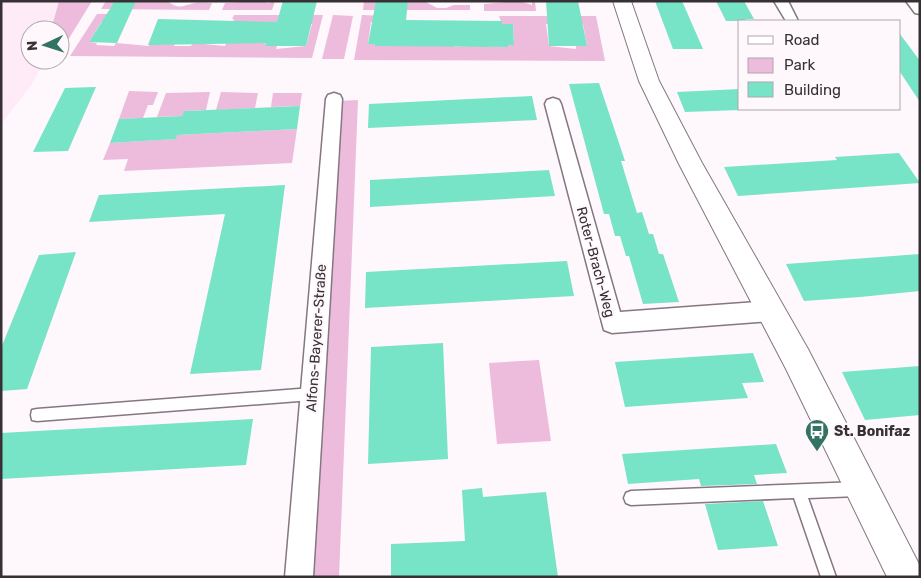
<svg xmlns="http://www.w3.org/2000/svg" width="921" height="578" viewBox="0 0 921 578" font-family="Rubik,sans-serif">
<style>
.built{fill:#feebf7}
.green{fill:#edbbdc}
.building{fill:#77e3c7}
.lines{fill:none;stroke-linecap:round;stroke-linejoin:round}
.lane-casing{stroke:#857680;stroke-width:3}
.street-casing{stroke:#857680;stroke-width:3}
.secondary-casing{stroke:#857680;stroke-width:2}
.lane{fill:#fff;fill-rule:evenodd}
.street{fill:#fff;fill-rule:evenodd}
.secondary{fill:#fff;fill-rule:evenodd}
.labels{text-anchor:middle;stroke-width:4.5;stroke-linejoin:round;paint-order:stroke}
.street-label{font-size:14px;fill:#373135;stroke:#fef7fc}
.poi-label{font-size:14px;font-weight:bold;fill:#373135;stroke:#fef7fc;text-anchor:start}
</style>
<rect width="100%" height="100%" fill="#fef7fc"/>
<polygon class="built" points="1,1 59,1 51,30 30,30 30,60 44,60 43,64 32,84 1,124"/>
<g class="green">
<polygon points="59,1 92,1 60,53 60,30 51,30"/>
<path d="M106,1H167C179,10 182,6 195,3C200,2 207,3 212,3L209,10L101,9Z"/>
<polygon points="263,1 267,3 275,1 272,10 222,10 225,3"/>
<polygon points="364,1 376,1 376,4 408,4 408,1 424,1 437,8 446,8 454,5 470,5 470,10 363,10"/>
<polygon points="519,1 532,5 532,1 535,1 536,11 484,11 484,4"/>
<polygon points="97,14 120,14 113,21 102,21 89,42 97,43 96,45 114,46 116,43 149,46 150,43 175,43 174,46 191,46 193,43 225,46 234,19 232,19 234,15 291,15 290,21 272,23 265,46 277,46 276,49 306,46 312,24 301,23 297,15 323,15 312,58 70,56"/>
<polygon points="333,15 353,16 344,59 322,59"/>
<polygon points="362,15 386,16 383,22 371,22 368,43 375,44 374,46 454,45 454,47 489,45 490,47 508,47 508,45 514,45 513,24 502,24 499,16 558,16 556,24 546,24 549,46 576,49 576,46 587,46 583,24 571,24 564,16 596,16 605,61 354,60"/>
<polygon points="129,91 158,92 153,105 148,105 143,118 119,119"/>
<polygon points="210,92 206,110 184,111 182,116 157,117 166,93"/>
<polygon points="221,92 258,93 255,108 216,110"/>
<polygon points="273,93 302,93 300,106 271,107"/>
<polygon points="358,100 339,577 305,577 338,101"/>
<polygon points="297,129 292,163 124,171 128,159 103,160 110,143 175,139 177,135"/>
<polygon points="539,360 551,441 497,444 489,363"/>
</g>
<g class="building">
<polygon points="115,1 136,1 117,43 89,42"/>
<polygon points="283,1 317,1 306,46 265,46 266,43 148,45 158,19 277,22"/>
<polygon points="376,1 408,1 406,20 502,21 502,24 513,24 514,45 508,45 508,47 374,46 375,44 368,44"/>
<polygon points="546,1 578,1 587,46 549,46"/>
<polygon points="655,1 682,1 703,49 673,49"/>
<polygon points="716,1 744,1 754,19 745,19 747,21 726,21"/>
<polygon points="900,34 920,61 920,102 900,72"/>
<polygon points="599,83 625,161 621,161 637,213 642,212 649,234 653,234 659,254 663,254 679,302 643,304 629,256 626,256 620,236 615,236 609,214 604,214 569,84"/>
<polygon points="96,87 68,151 33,152 65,88"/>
<polygon points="740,89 740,110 713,111 685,112 677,92"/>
<polygon points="532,96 537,120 368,128 369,104"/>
<polygon points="300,106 297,129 177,135 176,139 110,143 119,119 182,116 184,111"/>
<polygon points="899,153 920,183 738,196 724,167 837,160 835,157"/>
<polygon points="549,170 555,196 370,207 370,180"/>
<polygon points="285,185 261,370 190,374 225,214 89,222 99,195"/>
<polygon points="76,252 27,389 1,391 1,348 39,255"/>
<polygon points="920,254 920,291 860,297 804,301 786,264"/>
<polygon points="567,261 574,296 365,308 366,272"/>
<polygon points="443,343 448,459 368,464 371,347"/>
<polygon points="753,353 764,382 742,383 748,398 625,407 615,362"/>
<polygon points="920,366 920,415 865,420 842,372"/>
<polygon points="253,419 246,465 1,479 1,433"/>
<polygon points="776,444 787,473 754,475 757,484 701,486 699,479 628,484 622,454"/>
<polygon points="482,488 483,497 546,492 558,577 391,577 391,544 465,541 462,490"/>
<polygon points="763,501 778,546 718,550 705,504"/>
</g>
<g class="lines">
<g class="lane-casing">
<g id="lane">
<polygon points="312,388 316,390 318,394 316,398 312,400 37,421 32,420 31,415 32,410 37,409"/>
<polygon points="858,482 863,484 865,489 863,494 858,496 808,498 836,577 821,577 794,498 631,505 626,503 624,498 626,493 631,491"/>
</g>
</g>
<g class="street-casing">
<g id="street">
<polygon points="774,1 788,1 798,21 786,21"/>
<polygon points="906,1 920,1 920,14 915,13"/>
<polygon points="334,93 340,95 342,99 313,577 285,577 326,99 328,95"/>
<polygon points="553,98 559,100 561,104 620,312 771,301 779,304 782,311 779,318 771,321 612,333 604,330 545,104 547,100"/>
</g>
</g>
<g class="secondary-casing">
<polygon id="secondary" points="613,1 631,1 659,81 702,163 808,349 919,564 920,577 887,577 786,369 679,164 639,81"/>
</g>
<use href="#lane" class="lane"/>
<use href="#street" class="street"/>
<use href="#secondary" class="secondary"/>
</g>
<defs>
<g id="bus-pin" transform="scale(1.25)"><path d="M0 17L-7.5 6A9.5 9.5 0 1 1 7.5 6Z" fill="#327363" stroke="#fef7fc"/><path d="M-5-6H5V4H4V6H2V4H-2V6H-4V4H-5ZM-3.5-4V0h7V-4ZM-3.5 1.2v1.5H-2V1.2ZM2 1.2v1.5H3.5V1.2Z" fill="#fff"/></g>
</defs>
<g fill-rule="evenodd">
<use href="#bus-pin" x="817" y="431"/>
</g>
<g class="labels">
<g class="street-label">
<text transform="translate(596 262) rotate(75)" y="5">Roter-Brach-Weg</text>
<text transform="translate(316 338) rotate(-86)" y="5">Alfons-Bayerer-Straße</text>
</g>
<g class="poi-label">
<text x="834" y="436">St. Bonifaz</text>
</g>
</g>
<rect width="921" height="578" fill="none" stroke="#373135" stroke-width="5"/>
<rect x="738" y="20" width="162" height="90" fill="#fef7fc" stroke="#aea8ac"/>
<rect x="748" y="36" width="25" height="8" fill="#ffffff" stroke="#aea8ac"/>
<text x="784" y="45" font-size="15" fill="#373135">Road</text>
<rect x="748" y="58" width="25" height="15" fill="#edbbdc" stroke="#aea8ac"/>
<text x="784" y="70" font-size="15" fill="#373135">Park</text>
<rect x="748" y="82" width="25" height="15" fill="#77e3c7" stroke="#aea8ac"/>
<text x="784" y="95" font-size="15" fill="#373135">Building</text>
<g transform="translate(45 45) rotate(266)"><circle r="24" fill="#fef7fc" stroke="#aea8ac"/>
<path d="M0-4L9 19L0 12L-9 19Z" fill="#327363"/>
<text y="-8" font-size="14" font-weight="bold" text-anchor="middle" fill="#373135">N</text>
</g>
</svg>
